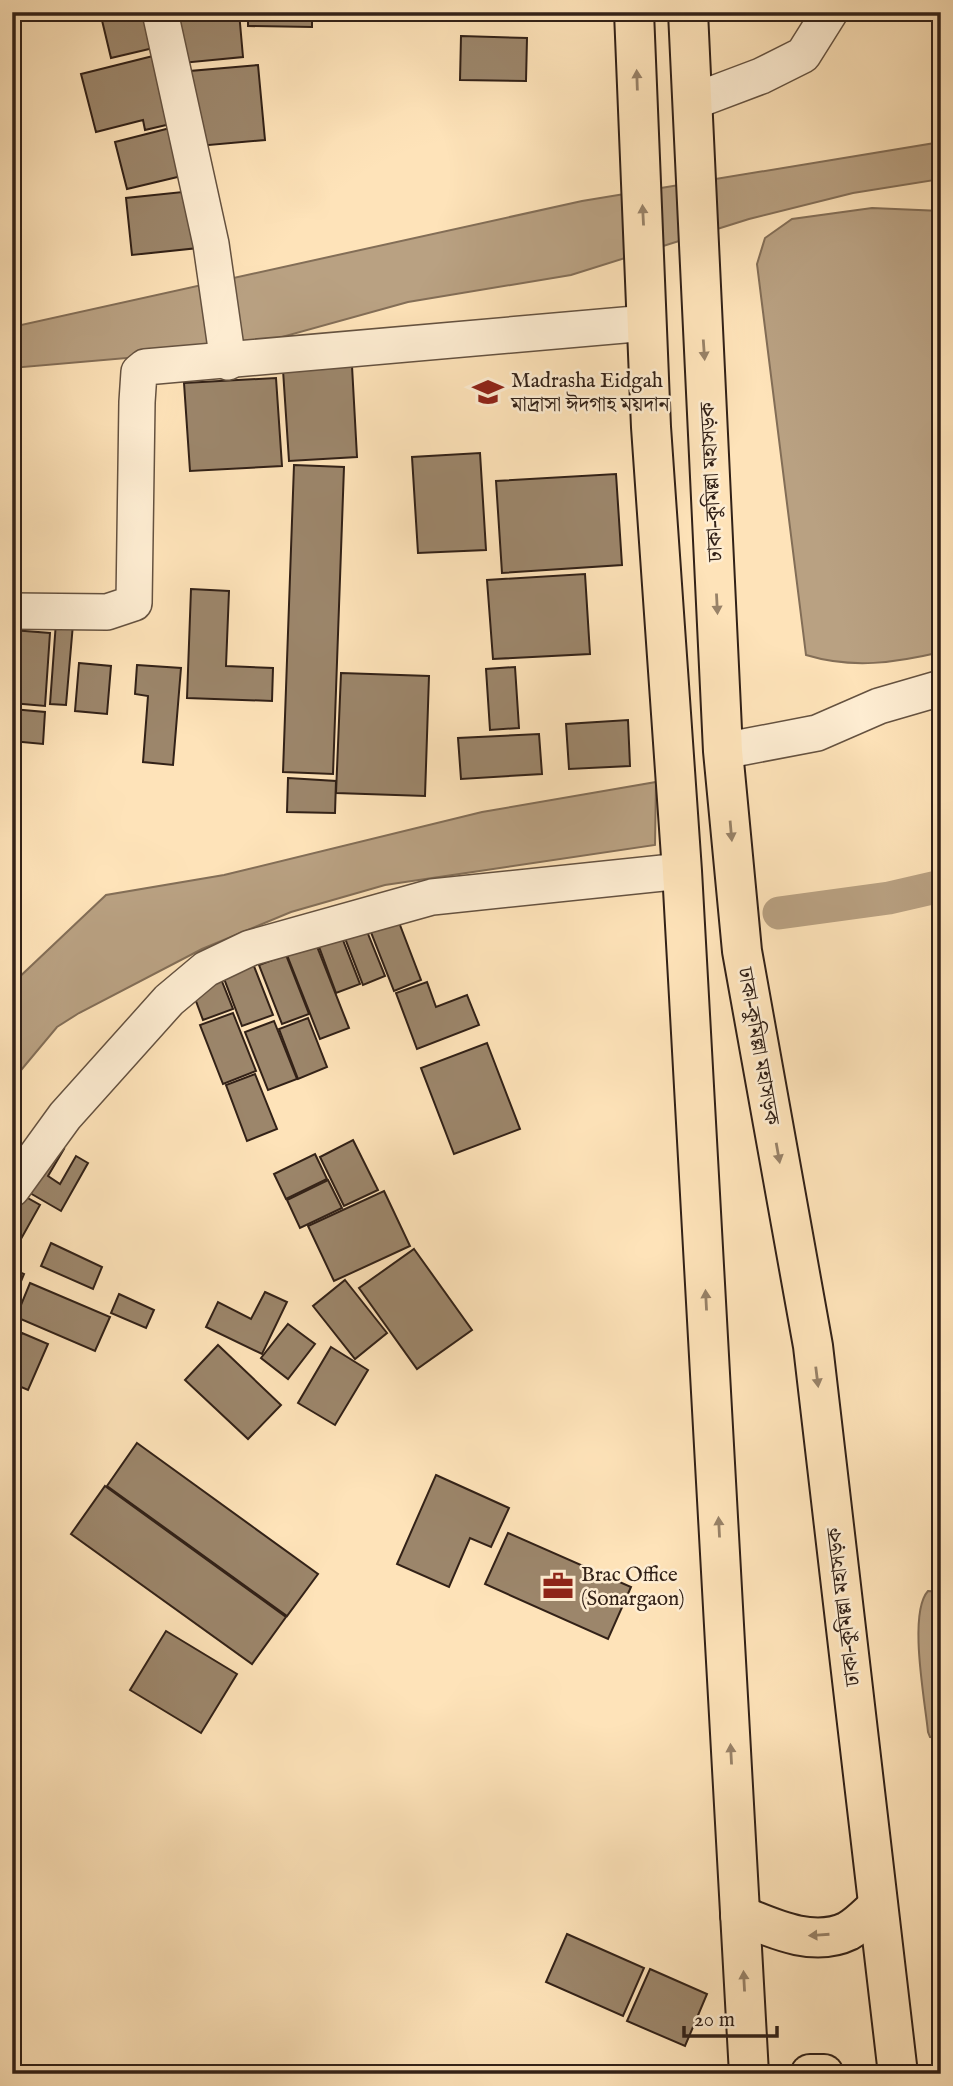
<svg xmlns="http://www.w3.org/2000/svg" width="953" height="2086" viewBox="0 0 953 2086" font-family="'IM FELL English','Noto Serif Bengali',serif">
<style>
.water{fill:#b9a182;stroke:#836e57;stroke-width:2}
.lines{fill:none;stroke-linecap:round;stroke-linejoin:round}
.canal{stroke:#b9a182;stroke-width:33}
.building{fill:#9c866b;stroke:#322117;stroke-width:2}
.minor-casing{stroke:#655240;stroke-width:38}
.highway-casing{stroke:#322117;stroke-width:42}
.minor{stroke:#feedd2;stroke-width:35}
.highway{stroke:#fee3b9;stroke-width:38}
.oneway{fill:#988268}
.labels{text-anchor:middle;stroke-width:5;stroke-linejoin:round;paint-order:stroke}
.poi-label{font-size:21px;fill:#322117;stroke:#feedd2;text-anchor:start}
.street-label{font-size:21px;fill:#322117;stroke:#feedd2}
</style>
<rect width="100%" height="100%" fill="#fee3b9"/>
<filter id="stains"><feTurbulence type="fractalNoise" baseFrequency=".00286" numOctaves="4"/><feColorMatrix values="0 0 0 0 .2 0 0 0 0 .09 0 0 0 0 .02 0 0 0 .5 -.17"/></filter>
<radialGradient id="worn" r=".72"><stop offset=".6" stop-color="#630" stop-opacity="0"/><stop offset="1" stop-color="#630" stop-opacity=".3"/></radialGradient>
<g class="water">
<polygon points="941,142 941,179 853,193 749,219 571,275 408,302 242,348 12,368 12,327 582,201"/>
<path d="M872,208L941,211V652C895,663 852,669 806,655L757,264L765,238L792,219Z"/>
<polygon points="656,782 655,845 385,885 291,912 202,949 79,1013 57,1027 12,1081 12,984 106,895 224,875 482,812"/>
<path d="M928,1591L941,1592V1738L930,1737L928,1732C925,1701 908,1613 928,1591Z"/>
</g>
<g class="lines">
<polyline class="canal" points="779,913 889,898 941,886"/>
</g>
<g class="building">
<polygon points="100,12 154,12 162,46 111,58"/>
<polygon points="177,12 239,12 243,57 182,63"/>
<polygon points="248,12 312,12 312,27 248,26"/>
<polygon points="461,36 527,38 526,81 460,80"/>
<polygon points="940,47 941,47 941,85 933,83"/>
<polygon points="161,54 179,122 145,130 143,120 96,132 81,74"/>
<polygon points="258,65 265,140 198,146 190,71"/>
<polygon points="174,127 186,175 127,189 115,142"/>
<polygon points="192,191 198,248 132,255 126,198"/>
<polygon points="352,366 357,457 289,461 283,370"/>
<polygon points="276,378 282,466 190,471 184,383"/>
<polygon points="480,453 486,550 418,553 412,457"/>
<polygon points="294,465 344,467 333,774 283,772"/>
<polygon points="616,474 622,565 502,573 496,481"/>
<polygon points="585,574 590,654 493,659 487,580"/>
<polygon points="191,589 229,591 226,666 273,668 272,701 187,698"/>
<polygon points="56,622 73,624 66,705 50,704"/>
<polygon points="12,630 50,633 45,706 12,703"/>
<polygon points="79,663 111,666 107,714 75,711"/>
<polygon points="137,665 181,668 173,765 143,762 148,696 135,694"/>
<polygon points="515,667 519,728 490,730 486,669"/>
<polygon points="341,673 429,676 425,796 336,793"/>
<polygon points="12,709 45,712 43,744 12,741"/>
<polygon points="628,720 630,766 569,769 566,724"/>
<polygon points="539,734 542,774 461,779 458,738"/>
<polygon points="288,778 336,781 335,813 287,812"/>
<polygon points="395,912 421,980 394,991 367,922"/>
<polygon points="364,924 385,976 363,985 343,933"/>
<polygon points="341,935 360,984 336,993 318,944"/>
<polygon points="316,944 349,1028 320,1039 287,955"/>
<polygon points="286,955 309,1014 282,1024 259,965"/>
<polygon points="250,956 273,1015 242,1026 220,968"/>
<polygon points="219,974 233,1009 203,1020 190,985"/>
<polygon points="427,982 436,1007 467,995 479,1025 417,1049 396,993"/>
<polygon points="233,1013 256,1071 223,1084 200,1025"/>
<polygon points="308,1018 327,1067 298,1079 279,1029"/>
<polygon points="274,1021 297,1079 268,1090 245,1032"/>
<polygon points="487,1043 520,1129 454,1154 421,1068"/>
<polygon points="255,1074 277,1129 247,1141 226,1085"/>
<polygon points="353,1140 378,1190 344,1206 320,1157"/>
<polygon points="50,1142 64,1149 48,1176 60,1184 76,1156 88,1163 61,1211 23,1189"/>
<polygon points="315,1154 327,1179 286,1199 274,1174"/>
<polygon points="328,1180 342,1208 300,1228 287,1200"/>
<polygon points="384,1191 410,1246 334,1281 308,1226"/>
<polygon points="17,1192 40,1205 21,1239 12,1234 12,1200"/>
<polygon points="51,1243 102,1267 93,1289 41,1266"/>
<polygon points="414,1249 472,1330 417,1369 359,1288"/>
<polygon points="12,1269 24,1274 12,1303"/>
<polygon points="345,1280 387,1333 355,1359 313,1306"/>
<polygon points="30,1283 110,1317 95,1351 16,1317"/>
<polygon points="265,1292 287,1302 262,1354 206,1327 218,1302 251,1319"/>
<polygon points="119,1294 154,1310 146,1328 111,1313"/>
<polygon points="288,1324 315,1344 288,1379 261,1358"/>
<polygon points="22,1333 48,1344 28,1390 12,1383 12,1355"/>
<polygon points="218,1345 281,1405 248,1439 185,1380"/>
<polygon points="331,1347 368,1370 335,1425 298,1403"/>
<polygon points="137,1443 318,1574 287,1616 107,1486"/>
<polygon points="436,1475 509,1508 491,1547 470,1538 449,1587 397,1564"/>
<polygon points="105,1486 286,1617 252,1664 71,1534"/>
<polygon points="508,1533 631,1587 608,1639 485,1584"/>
<polygon points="166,1631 237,1674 201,1733 130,1690"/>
<polygon points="567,1934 644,1968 623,2016 546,1982"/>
<polygon points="650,1969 707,1994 685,2046 627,2021"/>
</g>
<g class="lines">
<g class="minor-casing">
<g id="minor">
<polyline points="160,12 211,244 228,362"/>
<polyline points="692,102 761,76 803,55 830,12"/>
<polyline points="12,611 107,612 134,603 137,402 139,372 145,367 647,323"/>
<polyline points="723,751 817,733 879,706 941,688"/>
<polyline points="12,1189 65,1116 169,1000 206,969 250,948 432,897 682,871"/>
</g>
</g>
<g class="highway-casing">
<g id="highway">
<polyline points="634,12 651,427 682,871 749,2074"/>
<polyline points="688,12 723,751 742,951 813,1346 898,2074"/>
<path d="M740,1915C772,1928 813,1948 848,1931C859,1925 869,1914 878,1906"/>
<polyline points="810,2074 824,2074"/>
</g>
</g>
<use href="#minor" class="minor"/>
<use href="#highway" class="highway"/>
</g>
<defs><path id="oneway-solid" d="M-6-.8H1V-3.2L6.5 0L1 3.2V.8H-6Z" transform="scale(1.75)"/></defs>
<g class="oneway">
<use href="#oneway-solid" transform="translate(637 80) rotate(-92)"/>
<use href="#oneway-solid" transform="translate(643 215) rotate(-93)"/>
<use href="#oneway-solid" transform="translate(704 350) rotate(86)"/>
<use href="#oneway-solid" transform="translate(717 604) rotate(87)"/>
<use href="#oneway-solid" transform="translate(731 831) rotate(85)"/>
<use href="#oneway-solid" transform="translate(778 1153) rotate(80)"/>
<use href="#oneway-solid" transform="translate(706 1300) rotate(-93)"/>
<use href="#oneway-solid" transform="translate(817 1377) rotate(83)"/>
<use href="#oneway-solid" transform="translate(719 1527) rotate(-93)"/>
<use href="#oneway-solid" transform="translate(731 1754) rotate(-93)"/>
<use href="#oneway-solid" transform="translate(819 1935) rotate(176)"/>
<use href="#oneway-solid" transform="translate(744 1981) rotate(-93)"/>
</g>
<defs>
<g id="school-bare" transform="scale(2.415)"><path d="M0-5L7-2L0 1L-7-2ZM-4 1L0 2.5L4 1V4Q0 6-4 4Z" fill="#8f2418" stroke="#feedd2" stroke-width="2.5" paint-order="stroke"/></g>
<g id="office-bare" transform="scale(2.415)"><path d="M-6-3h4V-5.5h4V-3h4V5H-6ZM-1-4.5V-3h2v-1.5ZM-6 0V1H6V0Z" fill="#8f2418" stroke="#feedd2" stroke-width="2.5" paint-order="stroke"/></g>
</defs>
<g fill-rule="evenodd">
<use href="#school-bare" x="488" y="392"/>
<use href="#office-bare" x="558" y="1586"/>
</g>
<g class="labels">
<g class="poi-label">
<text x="511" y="387">Madrasha Eidgah<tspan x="511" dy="24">মাদ্রাসা ঈদগাহ ময়দান</tspan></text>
<text x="581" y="1581">Brac Office<tspan x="581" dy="24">(Sonargaon)</tspan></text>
</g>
<g class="street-label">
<text transform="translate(711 482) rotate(-93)" y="7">ঢাকা–কুমিল্লা মহাসড়ক</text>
<text transform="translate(759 1046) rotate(80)" y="7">ঢাকা–কুমিল্লা মহাসড়ক</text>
<text transform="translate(843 1607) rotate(-97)" y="7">ঢাকা–কুমিল্লা মহাসড়ক</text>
</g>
</g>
<rect width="953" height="2086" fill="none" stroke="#fee3b9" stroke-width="42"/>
<rect x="14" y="14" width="925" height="2058" fill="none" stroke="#322117" stroke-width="3.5"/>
<rect x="21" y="21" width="911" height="2044" fill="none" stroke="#322117" stroke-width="2"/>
<path d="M684 2026v10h93v-10" fill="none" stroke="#322117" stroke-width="3.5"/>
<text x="694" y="2026" font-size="21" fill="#322117" stroke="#feedd2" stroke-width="5" paint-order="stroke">20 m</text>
<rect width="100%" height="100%" filter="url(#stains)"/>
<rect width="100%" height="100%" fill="url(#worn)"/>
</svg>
